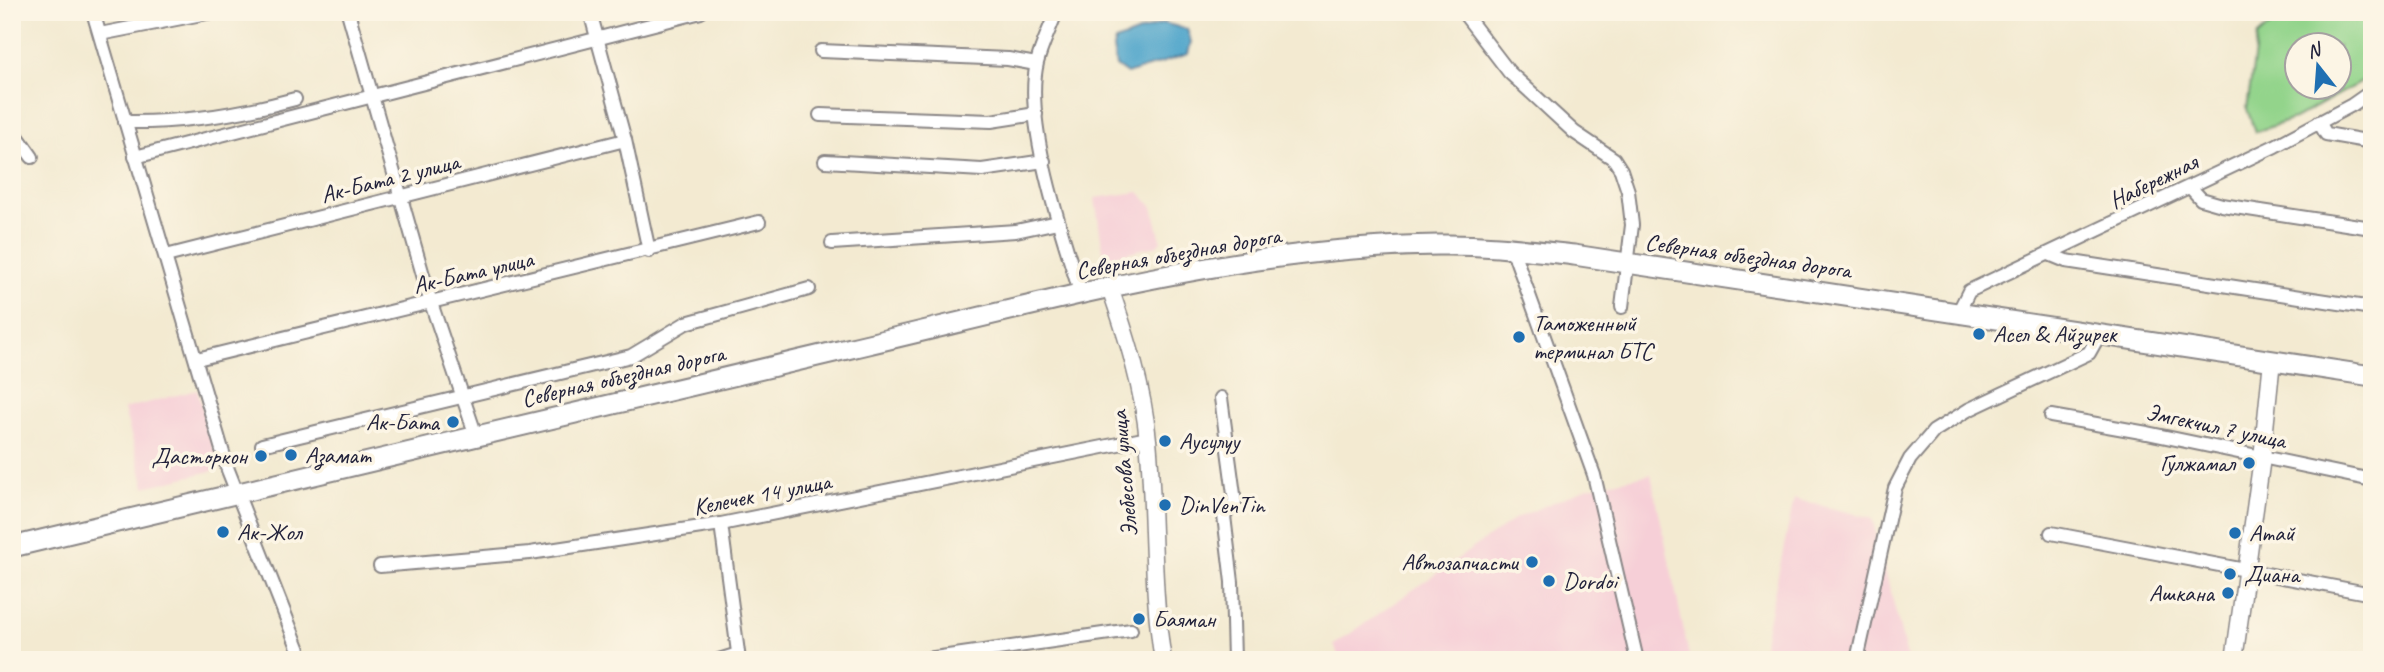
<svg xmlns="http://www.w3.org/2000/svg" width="2384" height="672" viewBox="0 0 2384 672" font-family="Caveat,sans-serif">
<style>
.built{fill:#f6cfd7}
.green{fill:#93d48b;stroke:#5a7b63;stroke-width:2;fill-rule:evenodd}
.water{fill:#4fa5cb;stroke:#386483;stroke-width:2}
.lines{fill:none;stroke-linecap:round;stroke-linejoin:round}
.minor-casing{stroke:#8a8686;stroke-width:16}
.major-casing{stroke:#8a8686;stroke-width:19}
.highway-casing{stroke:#8a8686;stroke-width:23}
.minor{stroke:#fff;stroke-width:12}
.major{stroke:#fff;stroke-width:16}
.highway{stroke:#fff;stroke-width:19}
.poi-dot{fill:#1f6fb2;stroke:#fcf5e5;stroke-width:2.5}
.labels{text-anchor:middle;stroke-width:7;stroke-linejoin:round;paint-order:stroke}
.street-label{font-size:24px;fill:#22223b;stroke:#fcf5e5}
.poi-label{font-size:24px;fill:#22223b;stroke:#fcf5e5;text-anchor:start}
</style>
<rect width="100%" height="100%" fill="#fcf5e5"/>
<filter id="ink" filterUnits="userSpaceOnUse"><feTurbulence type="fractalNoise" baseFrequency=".0143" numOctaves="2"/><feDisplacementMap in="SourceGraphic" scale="14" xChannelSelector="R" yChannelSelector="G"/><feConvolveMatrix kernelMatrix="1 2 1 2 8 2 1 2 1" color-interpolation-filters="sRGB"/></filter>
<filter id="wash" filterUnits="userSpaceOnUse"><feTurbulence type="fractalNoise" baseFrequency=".00686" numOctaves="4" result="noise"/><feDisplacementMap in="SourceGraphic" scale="28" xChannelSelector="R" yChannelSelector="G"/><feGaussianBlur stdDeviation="1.57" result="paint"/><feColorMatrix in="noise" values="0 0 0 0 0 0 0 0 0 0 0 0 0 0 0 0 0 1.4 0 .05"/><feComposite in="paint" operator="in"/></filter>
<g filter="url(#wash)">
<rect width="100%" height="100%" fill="#f3ead1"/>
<g class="built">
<polygon points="1139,192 1153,207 1161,241 1156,246 1104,258 1095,198"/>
<polygon points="197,390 220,469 145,487 124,409"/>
<polygon points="1651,474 1690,660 1340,660 1334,645 1516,518 1589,487"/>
<polygon points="1794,499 1872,518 1908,660 1760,660"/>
</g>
<path class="green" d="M2284,12H2372V76L2294,119L2255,132L2247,109L2257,37ZM2296,46H2338V88H2296Z"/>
<polygon class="water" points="1163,23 1187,29 1191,42 1188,54 1127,74 1116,66 1113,48 1115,41"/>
</g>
<g filter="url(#ink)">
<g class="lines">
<g class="minor-casing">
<g id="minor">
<polyline points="93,12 228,470 303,660"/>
<polyline points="348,12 431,303 476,436"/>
<polyline points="590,12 625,140 649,251"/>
<path d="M1056,12C1050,29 1041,46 1037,63C1023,122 1063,237 1081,295"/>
<polyline points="1463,12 1509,72 1574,132 1614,159 1621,170 1628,191 1632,225 1622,307"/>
<polyline points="100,34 212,12"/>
<polyline points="821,51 1008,59 1036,64"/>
<polyline points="820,115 991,121 1036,114"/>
<path d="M125,122C182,123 240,114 295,99"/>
<polyline points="2319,122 2326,134 2372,142"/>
<polyline points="12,129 32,157"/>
<polyline points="135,157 701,12"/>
<polyline points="825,161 982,170 1044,161"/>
<polyline points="2190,187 2201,199 2222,205 2372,228"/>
<polyline points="832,243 1016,231 1058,222"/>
<polyline points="1512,248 1594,475 1637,660"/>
<polyline points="2049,254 2066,261 2372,308"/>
<polyline points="166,256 625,140"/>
<polyline points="1959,311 1969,291 2275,146 2352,105 2372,91"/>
<polyline points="197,359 759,222"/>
<polyline points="1221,398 1235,502 1224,516 1232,582 1234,660"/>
<polyline points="2051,416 2147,433 2372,480"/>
<polyline points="262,445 631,356 686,323 809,289"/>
<polyline points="721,524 739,660"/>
<polyline points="2051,533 2372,594"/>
<polyline points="380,566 530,553 721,524 1148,438"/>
<polyline points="2022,659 2025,660"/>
<polyline points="719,660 738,654"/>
<polyline points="920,660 1131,630"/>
<polyline points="1857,660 1895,488 1910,459 1934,431 1968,410 2089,353 2099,335"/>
</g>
</g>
<g class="major-casing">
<g id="major">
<path d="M1110,288C1127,337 1143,388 1148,440C1155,513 1151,587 1163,660"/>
<polyline points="2234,660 2262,458 2272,360"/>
</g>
</g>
<g class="highway-casing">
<path id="highway" d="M12,547C291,482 568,413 847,349C1041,304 1238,247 1438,245C1484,244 1529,250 1574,255L2372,376"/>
</g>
<use href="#minor" class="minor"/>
<use href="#major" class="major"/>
<use href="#highway" class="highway"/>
</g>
</g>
<g class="poi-dot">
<circle cx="1979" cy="334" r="7"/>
<circle cx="1519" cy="337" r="7"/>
<circle cx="453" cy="422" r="7"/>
<circle cx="1165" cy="441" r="7"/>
<circle cx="291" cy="455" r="7"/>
<circle cx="261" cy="456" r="7"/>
<circle cx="2249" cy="463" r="7"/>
<circle cx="1165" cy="505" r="7"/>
<circle cx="223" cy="532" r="7"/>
<circle cx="2235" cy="533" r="7"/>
<circle cx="1532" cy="562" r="7"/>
<circle cx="2230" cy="574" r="7"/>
<circle cx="1549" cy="581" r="7"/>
<circle cx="2228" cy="593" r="7"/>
<circle cx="1139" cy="619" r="7"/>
</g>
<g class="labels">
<g class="street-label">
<text transform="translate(390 178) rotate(-14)" y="8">Ак-Бата 2 улица</text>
<text transform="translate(2153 181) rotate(-26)" y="8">Набережная</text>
<text transform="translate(1178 253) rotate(-10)" y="8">Северная объездная дорога</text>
<text transform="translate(1748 256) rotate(8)" y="8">Северная объездная дорога</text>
<text transform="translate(473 272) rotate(-13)" y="8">Ак-Бата улица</text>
<text transform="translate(623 376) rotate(-13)" y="8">Северная объездная дорога</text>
<text transform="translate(2216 426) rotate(12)" y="8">Эмгекчил 7 улица</text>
<text transform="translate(1124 474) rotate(-95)" y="8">Элебесова улица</text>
<text transform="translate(762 494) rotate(-11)" y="8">Келечек 14 улица</text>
</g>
<g class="poi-label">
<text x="1533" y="331">Таможенный<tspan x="1533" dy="28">терминал БТС</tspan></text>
<text x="1993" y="342">Асел &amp; Айзирек</text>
<text x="439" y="430" text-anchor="end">Ак-Бата</text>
<text x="1179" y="449">Аусулуу</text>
<text x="305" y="463">Азамат</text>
<text x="247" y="464" text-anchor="end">Дасторкон</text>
<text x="2235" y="471" text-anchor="end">Гулжамал</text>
<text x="1179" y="513">DinVenTin</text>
<text x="237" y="540">Ак-Жол</text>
<text x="2249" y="541">Атай</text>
<text x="1518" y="570" text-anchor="end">Автозапчасти</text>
<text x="2244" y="582">Диана</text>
<text x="1563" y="589">Dordoi</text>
<text x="2214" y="601" text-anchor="end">Ашкана</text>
<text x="1153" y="627">Баяман</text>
</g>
</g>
<rect width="2384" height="672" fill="none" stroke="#fcf5e5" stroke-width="42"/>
<g transform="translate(2318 66) rotate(343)"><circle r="33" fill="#fcf5e5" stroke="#a5a1a1" stroke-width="2"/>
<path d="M0-5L12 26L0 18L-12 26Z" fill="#1f6fb2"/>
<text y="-10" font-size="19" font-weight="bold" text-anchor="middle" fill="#22223b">N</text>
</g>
</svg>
